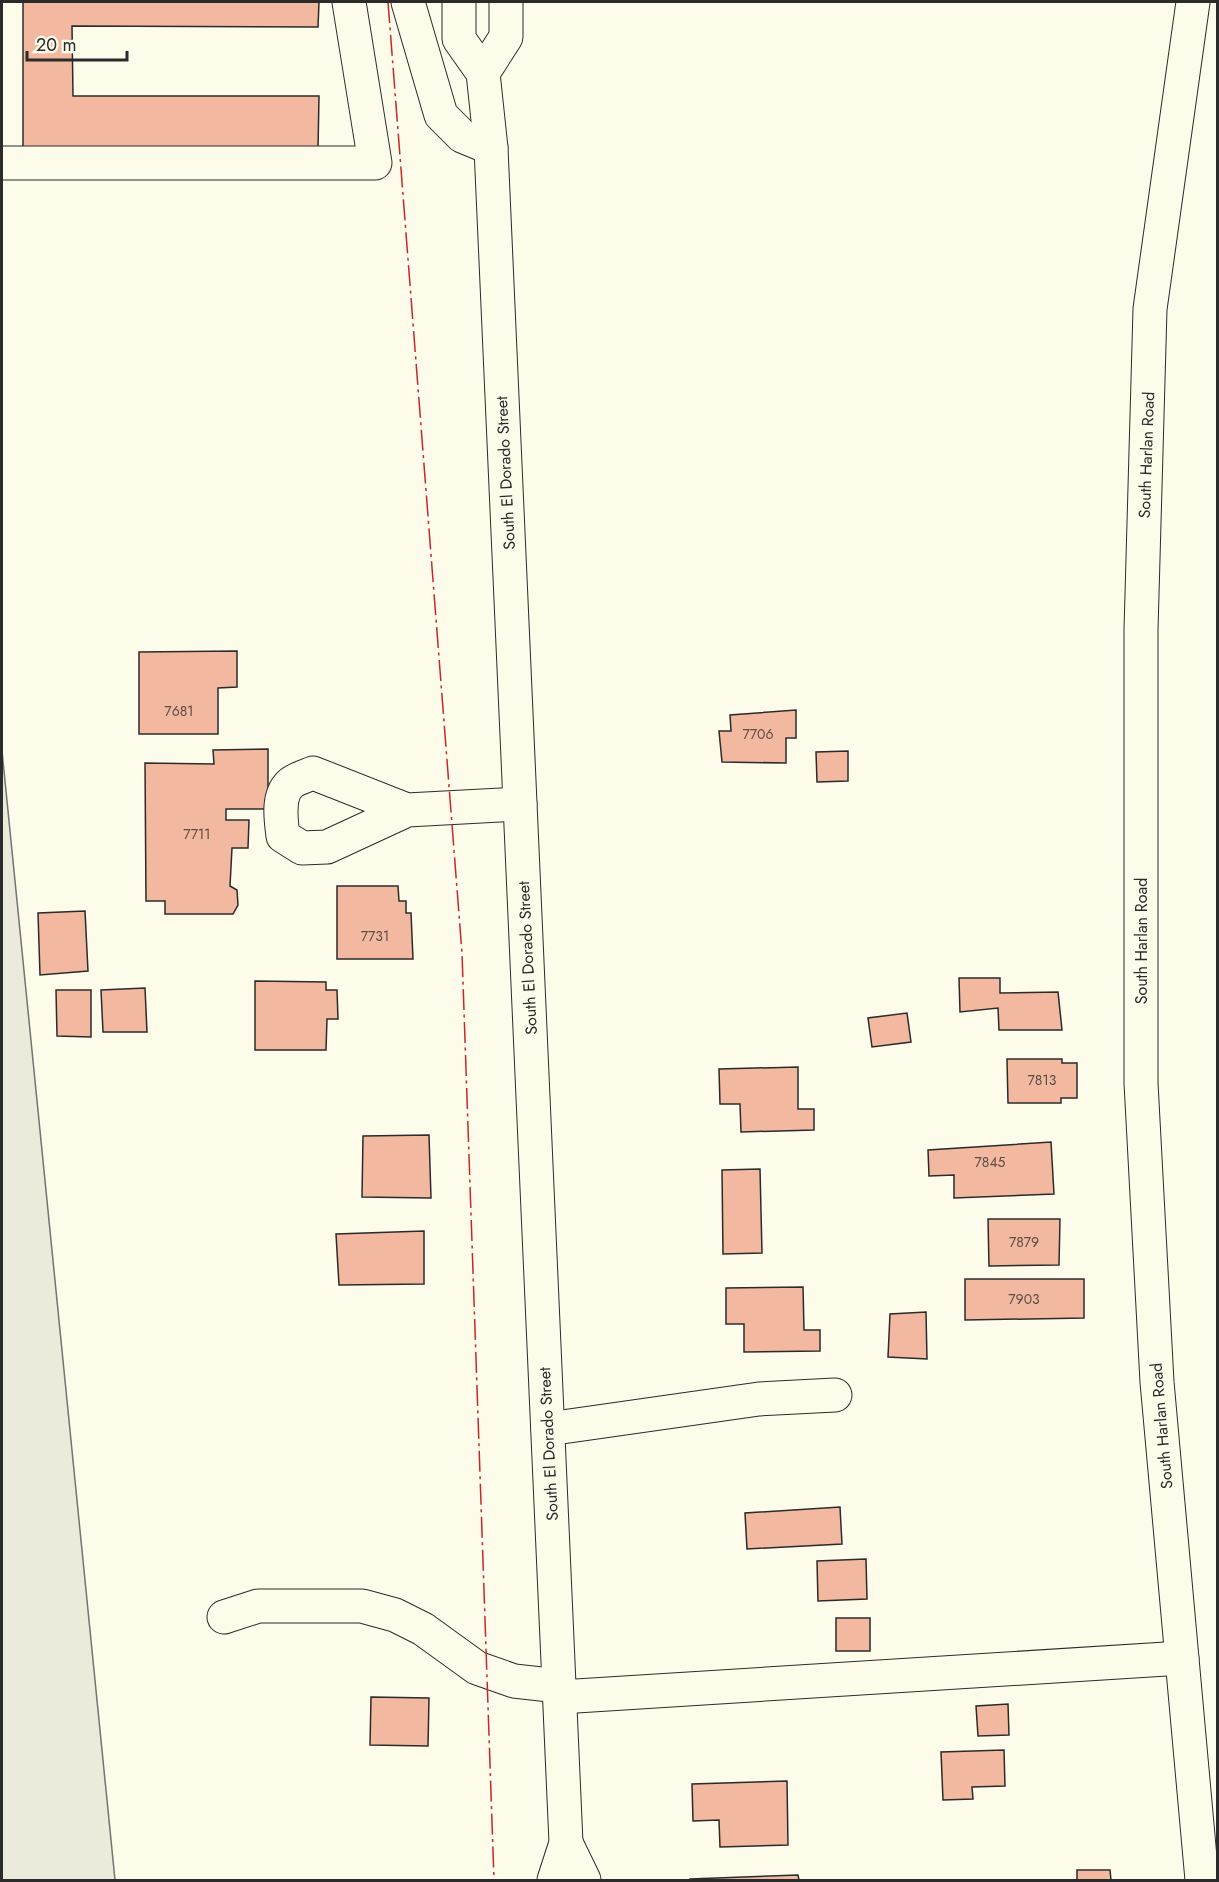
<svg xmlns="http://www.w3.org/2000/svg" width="1219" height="1882" viewBox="0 0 1219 1882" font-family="Jost,sans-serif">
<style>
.green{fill:#ecebdb;stroke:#74746e;stroke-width:1.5}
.building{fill:#f2b8a0;stroke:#2b2b2b;stroke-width:1.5}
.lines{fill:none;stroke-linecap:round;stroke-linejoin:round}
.minor-casing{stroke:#2b2b2b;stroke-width:35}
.major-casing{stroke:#2b2b2b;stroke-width:35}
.minor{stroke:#fdfbea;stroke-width:33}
.major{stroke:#fdfbea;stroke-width:33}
.power{stroke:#c62828;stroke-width:1.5;stroke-dasharray:21 4.5 3 4.5;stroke-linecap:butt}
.labels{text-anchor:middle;stroke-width:4.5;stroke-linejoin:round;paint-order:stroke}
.number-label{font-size:14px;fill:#5d4e48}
.street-label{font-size:16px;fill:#2b2b2b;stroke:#fdfbea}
</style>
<rect width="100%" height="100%" fill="#fdfbea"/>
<polygon class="green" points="2,751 115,1880 2,1880"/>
<g class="building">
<polygon points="23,2 319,2 318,27 72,26 73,96 319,96 318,149 23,149"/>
<polygon points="237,651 237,687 218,688 218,734 139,734 139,652"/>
<polygon points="796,710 796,738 786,738 786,763 722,762 719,731 731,731 730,715"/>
<polygon points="268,749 268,809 226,809 226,820 249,820 248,848 232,848 230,886 237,890 238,905 233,914 165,914 165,901 146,901 145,763 214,764 213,750"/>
<polygon points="848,751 848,781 817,782 816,752"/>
<polygon points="337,886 398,886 399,901 406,901 406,913 411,913 413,959 337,959"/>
<polygon points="85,911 88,971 40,975 38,913"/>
<polygon points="959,978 1000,978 1000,993 1058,992 1062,1030 999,1030 998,1008 960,1012"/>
<polygon points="255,981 326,982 326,990 337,990 338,1019 327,1019 326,1050 255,1050"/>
<polygon points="145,988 147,1032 103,1032 101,990"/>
<polygon points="56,990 91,990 91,1037 57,1036"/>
<polygon points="907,1013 911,1042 872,1047 868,1018"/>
<polygon points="1007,1059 1062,1059 1062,1063 1077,1063 1077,1098 1061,1098 1061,1103 1008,1103"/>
<polygon points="798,1067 798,1109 814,1109 814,1130 741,1132 740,1104 720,1104 719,1069"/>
<polygon points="429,1135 431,1198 362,1197 363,1136"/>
<polygon points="1051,1142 1054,1194 954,1198 954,1175 929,1176 928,1150"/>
<polygon points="760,1169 762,1253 723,1254 722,1170"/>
<polygon points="988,1219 1060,1219 1059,1265 989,1266"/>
<polygon points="424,1231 424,1284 339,1285 336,1234"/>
<polygon points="965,1279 1084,1279 1084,1318 965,1320"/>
<polygon points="803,1287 804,1330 820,1330 820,1351 744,1352 744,1324 726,1324 726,1288"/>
<polygon points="926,1312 927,1359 888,1357 890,1314"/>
<polygon points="840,1507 842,1544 747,1549 745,1513"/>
<polygon points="866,1559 867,1599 818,1601 817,1561"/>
<rect x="836" y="1618" width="34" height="33"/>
<polygon points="371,1697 429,1698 428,1746 370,1745"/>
<polygon points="1008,1704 1009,1735 978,1736 976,1706"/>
<polygon points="1004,1750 1005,1786 972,1787 973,1799 943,1800 941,1752"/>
<polygon points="787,1781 788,1845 720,1847 719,1820 693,1821 692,1784"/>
<polygon points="1077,1870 1110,1870 1111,1880 1077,1880"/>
<polygon points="798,1875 799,1880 690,1880 690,1879"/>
</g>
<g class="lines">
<g class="minor-casing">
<g id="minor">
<polyline points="1193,2 1150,309 1141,630 1141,1083 1157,1382 1202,1880"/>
<polyline points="2,163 375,163 349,2"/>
<path d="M407,810L327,847L302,848L283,836C281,820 277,796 290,784C295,779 306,776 313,773L407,810L520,804"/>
<polyline points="548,1429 759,1399 835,1395"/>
<polyline points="224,1617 258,1606 362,1606 395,1615 423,1629 477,1668 514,1681 559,1686"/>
<polyline points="560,1697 1182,1658"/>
</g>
</g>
<g class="major-casing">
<g id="major">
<polyline points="408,2 441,115 462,136 491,148"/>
<polyline points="459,2 459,39 483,73 491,148 566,1843 554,1880"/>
<polyline points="483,73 506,37 506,2"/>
<polyline points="566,1843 584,1880"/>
</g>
</g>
<use href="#minor" class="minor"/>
<use href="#major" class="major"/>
<polyline class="power" points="388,2 462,953 494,1880"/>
</g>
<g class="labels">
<g class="number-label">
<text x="179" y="716">7681</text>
<text x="758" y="739">7706</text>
<text x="197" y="839">7711</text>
<text x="375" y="941">7731</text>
<text x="1042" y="1085">7813</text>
<text x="990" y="1167">7845</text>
<text x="1024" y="1247">7879</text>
<text x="1024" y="1304">7903</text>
</g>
<g class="street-label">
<text transform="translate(1146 455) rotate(-88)" y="6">South Harlan Road</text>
<text transform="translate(505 473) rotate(-93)" y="6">South El Dorado Street</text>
<text transform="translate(1141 941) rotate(-90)" y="6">South Harlan Road</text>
<text transform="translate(527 958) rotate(-93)" y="6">South El Dorado Street</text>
<text transform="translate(1161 1426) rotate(-95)" y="6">South Harlan Road</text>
<text transform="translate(548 1444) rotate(-93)" y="6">South El Dorado Street</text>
</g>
</g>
<rect width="1219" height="1882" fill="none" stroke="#2b2b2b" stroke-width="6"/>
<path d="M27 51v9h100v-9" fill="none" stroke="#2b2b2b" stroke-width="3"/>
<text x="36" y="51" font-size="18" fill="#2b2b2b" stroke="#fdfbea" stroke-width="4.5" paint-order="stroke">20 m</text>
</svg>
